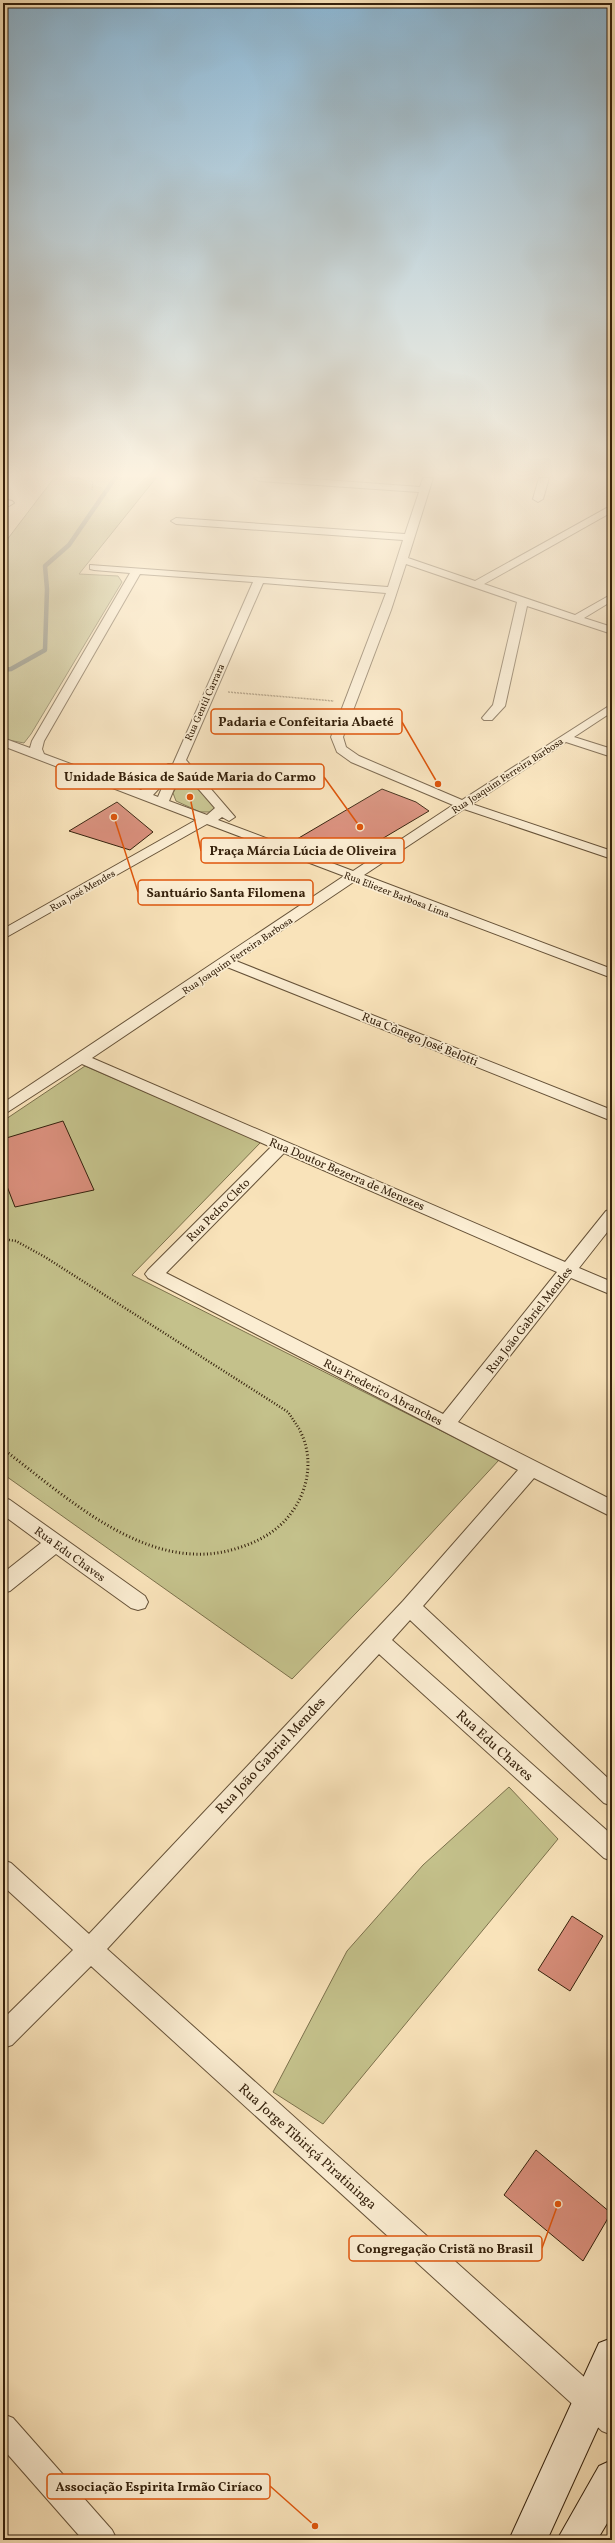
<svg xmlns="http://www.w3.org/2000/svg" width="615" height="2543" viewBox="0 0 615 2543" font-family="Vollkorn,serif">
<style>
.green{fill:#c4c18b;stroke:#7c714c}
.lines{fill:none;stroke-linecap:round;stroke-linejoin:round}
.stream{stroke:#767e73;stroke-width:4.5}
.building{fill:#d98f7c;stroke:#35210c}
.street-casing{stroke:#665238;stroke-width:2}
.secondary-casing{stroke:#35210c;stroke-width:2}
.path-far2{stroke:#35210c;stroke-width:1.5;stroke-dasharray:0.5 1;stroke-linecap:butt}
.path-far1{stroke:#35210c;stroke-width:2.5;stroke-dasharray:1 2;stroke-linecap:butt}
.path{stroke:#35210c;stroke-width:3;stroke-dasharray:1 2.5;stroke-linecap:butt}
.street{fill:#fbedd2;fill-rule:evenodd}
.secondary{fill:#fbedd2;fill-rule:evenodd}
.labels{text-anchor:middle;stroke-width:3.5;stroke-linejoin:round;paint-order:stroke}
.far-street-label{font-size:10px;fill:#35210c;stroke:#fbedd2}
.street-label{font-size:12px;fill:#35210c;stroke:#fbedd2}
.near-street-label{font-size:14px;fill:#35210c;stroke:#fbedd2}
.leader{fill:none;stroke:#df560c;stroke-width:1.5}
.callout-dot{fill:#df560c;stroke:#fbedd2;stroke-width:1.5}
.callout{fill:#fbedd2;stroke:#df560c;stroke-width:1.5}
.callout-label{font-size:13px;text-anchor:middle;font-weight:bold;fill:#35210c}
</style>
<rect width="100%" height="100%" fill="#f9e3ba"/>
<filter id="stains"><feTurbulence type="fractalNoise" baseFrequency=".005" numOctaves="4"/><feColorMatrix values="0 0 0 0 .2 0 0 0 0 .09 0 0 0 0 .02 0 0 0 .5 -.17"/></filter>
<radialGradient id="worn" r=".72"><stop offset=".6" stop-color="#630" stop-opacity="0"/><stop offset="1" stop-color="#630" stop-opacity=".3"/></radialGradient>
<g class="green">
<polygon points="54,478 156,478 79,574 118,576 122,582 31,734 24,743 3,739 3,545"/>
<polygon points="183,782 192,783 215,807 213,812 200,812 176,801 173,793 178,785"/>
<polygon points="85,1066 261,1142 132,1275 499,1460 389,1579 292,1679 3,1474 3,1121"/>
<polygon points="509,1787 558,1839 323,2124 273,2092 347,1951 423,1865"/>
</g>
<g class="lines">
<polyline class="stream" points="3,670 11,669 45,650 47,589 45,566 69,545 115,478"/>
</g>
<g class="building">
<polygon points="382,789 416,802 429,811 348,859 297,839"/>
<polygon points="117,802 153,832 130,850 69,831"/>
<polygon points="63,1121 94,1190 15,1207 3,1176 3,1139"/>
<polygon points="572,1916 603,1936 570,1991 538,1970"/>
<polygon points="536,2150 611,2213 583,2261 504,2195"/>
</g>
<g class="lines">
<g class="street-casing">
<g id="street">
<path d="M254,478H299L420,487L423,478H433L408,558L475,581L612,505V512L484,584L575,615L612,594V601L584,618L612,627V634L527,606L505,706L492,720H484L482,718L493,705L517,602L406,564L391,610L343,737L346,747L359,756L462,800L612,704V712L574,737L612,749V757L566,742L472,804L612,851V859L464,809L364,875L612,969V978L355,881L236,961L612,1110V1121L227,967L92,1058L565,1262L606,1211L612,1209V1226L579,1268L612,1282V1295L571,1278L458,1422L612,1500V1517L534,1478L423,1606L612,1782V1806L604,1803L410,1620L392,1640L612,1835V1861L604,1858L379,1654L107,1949L612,2402V2435L602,2431L91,1966L12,2045L3,2048V2019L73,1950L3,1886V1860L11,1863L89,1934L403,1601L518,1470L148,1278L145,1274L148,1270L271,1147L82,1064L3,1115V1103L344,876L207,824L3,939V929L196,820L3,746V738L30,748L32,741L130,573L94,570L90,569V565L388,587L403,540L176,524L171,521L176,518L405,534L419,492L259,481ZM140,574L253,582L173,764H168L141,790L44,754L42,749L44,741ZM263,583L386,593L331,737L337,752L351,762L453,805L353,871L218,820L222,817L229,821L235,817L186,760ZM182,770L215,808L207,815L169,801ZM164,783L158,797L153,795ZM284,1153L557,1272L443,1414L166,1273Z"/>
<polygon points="539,478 549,478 543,499 538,502 533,499"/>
<polygon points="3,499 12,501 14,503 9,506 3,505"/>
<polygon points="3,1497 10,1500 145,1596 148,1602 145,1608 138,1610 131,1608 56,1554 10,1591 3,1593 3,1573 41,1543 3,1515"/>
<polygon points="3,2414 13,2418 112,2530 117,2540 83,2540 3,2449"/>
</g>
</g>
<g class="secondary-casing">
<g id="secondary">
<polygon points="612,2338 612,2397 547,2540 509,2540 599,2343"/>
<polygon points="612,2460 612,2515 597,2540 557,2540 599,2466"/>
</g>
</g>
<g class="path-far2">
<polyline points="78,478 93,482 92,490"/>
<polyline points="228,692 334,701"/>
</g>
<polyline class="path-far1" points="3,1239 16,1241 45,1257 288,1412 300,1430"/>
<path class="path" d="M3,1449C68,1498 150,1577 238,1548C261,1541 281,1529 294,1509C310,1485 313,1454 299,1429"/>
<use href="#street" class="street"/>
<use href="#secondary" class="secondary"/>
</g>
<linearGradient id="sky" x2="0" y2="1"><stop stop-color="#8bb7d5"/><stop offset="0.57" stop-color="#fcf2e0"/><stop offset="1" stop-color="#fcf2e0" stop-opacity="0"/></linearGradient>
<rect width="615" height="834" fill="url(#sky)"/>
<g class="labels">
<g class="far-street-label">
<text transform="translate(204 702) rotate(-66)" y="4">Rua Gentil Carrara</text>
<text transform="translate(507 775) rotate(-33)" y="4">Rua Joaquim Ferreira Barbosa</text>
<text transform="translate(82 890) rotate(-30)" y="4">Rua José Mendes</text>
<text transform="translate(397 894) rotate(21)" y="4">Rua Eliezer Barbosa Lima</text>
<text transform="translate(237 955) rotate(-34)" y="4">Rua Joaquim Ferreira Barbosa</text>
</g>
<g class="street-label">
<text transform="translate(420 1039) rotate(22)" y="4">Rua Cônego José Belotti</text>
<text transform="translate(347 1174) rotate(23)" y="4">Rua Doutor Bezerra de Menezes</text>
<text transform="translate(218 1210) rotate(-45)" y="4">Rua Pedro Cleto</text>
<text transform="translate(529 1320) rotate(-52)" y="4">Rua João Gabriel Mendes</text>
<text transform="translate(383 1392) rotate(27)" y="4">Rua Frederico Abranches</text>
<text transform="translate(70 1554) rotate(36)" y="4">Rua Edu Chaves</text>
</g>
<g class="near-street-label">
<text transform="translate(495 1745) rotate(42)" y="5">Rua Edu Chaves</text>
<text transform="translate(270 1755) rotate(-47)" y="5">Rua João Gabriel Mendes</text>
<text transform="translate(308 2146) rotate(42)" y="5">Rua Jorge Tibiriçá Piratininga</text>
</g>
</g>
<path class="leader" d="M438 784L402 722M360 827L324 777M190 797L201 851M114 817L138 892M558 2204L542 2248M315 2526L270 2486"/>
<g class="callout-dot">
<circle cx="438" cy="784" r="4"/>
<circle cx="360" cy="827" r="4"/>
<circle cx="190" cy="797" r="4"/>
<circle cx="114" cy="817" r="4"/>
<circle cx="558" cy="2204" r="4"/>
<circle cx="315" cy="2526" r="4"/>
</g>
<g class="callout">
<rect x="211" y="709" width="191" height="25" rx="4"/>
<rect x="56" y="764" width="268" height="25" rx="4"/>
<rect x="201" y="838" width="203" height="25" rx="4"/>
<rect x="138" y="880" width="175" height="25" rx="4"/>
<rect x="349" y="2236" width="193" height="25" rx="4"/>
<rect x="47" y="2474" width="223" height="25" rx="4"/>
</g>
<g class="callout-label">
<text x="306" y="726">Padaria e Confeitaria Abaeté</text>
<text x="190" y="781">Unidade Básica de Saúde Maria do Carmo</text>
<text x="303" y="855">Praça Márcia Lúcia de Oliveira</text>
<text x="226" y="897">Santuário Santa Filomena</text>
<text x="445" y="2253">Congregação Cristã no Brasil</text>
<text x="159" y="2491">Associação Espirita Irmão Ciríaco</text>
</g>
<rect width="615" height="2543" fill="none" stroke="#f9e3ba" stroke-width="16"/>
<rect x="4" y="4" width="607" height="2535" fill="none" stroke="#35210c" stroke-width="2"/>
<rect x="8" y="8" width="599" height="2527" fill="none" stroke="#35210c"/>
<rect width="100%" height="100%" filter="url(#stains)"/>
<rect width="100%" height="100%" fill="url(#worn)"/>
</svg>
